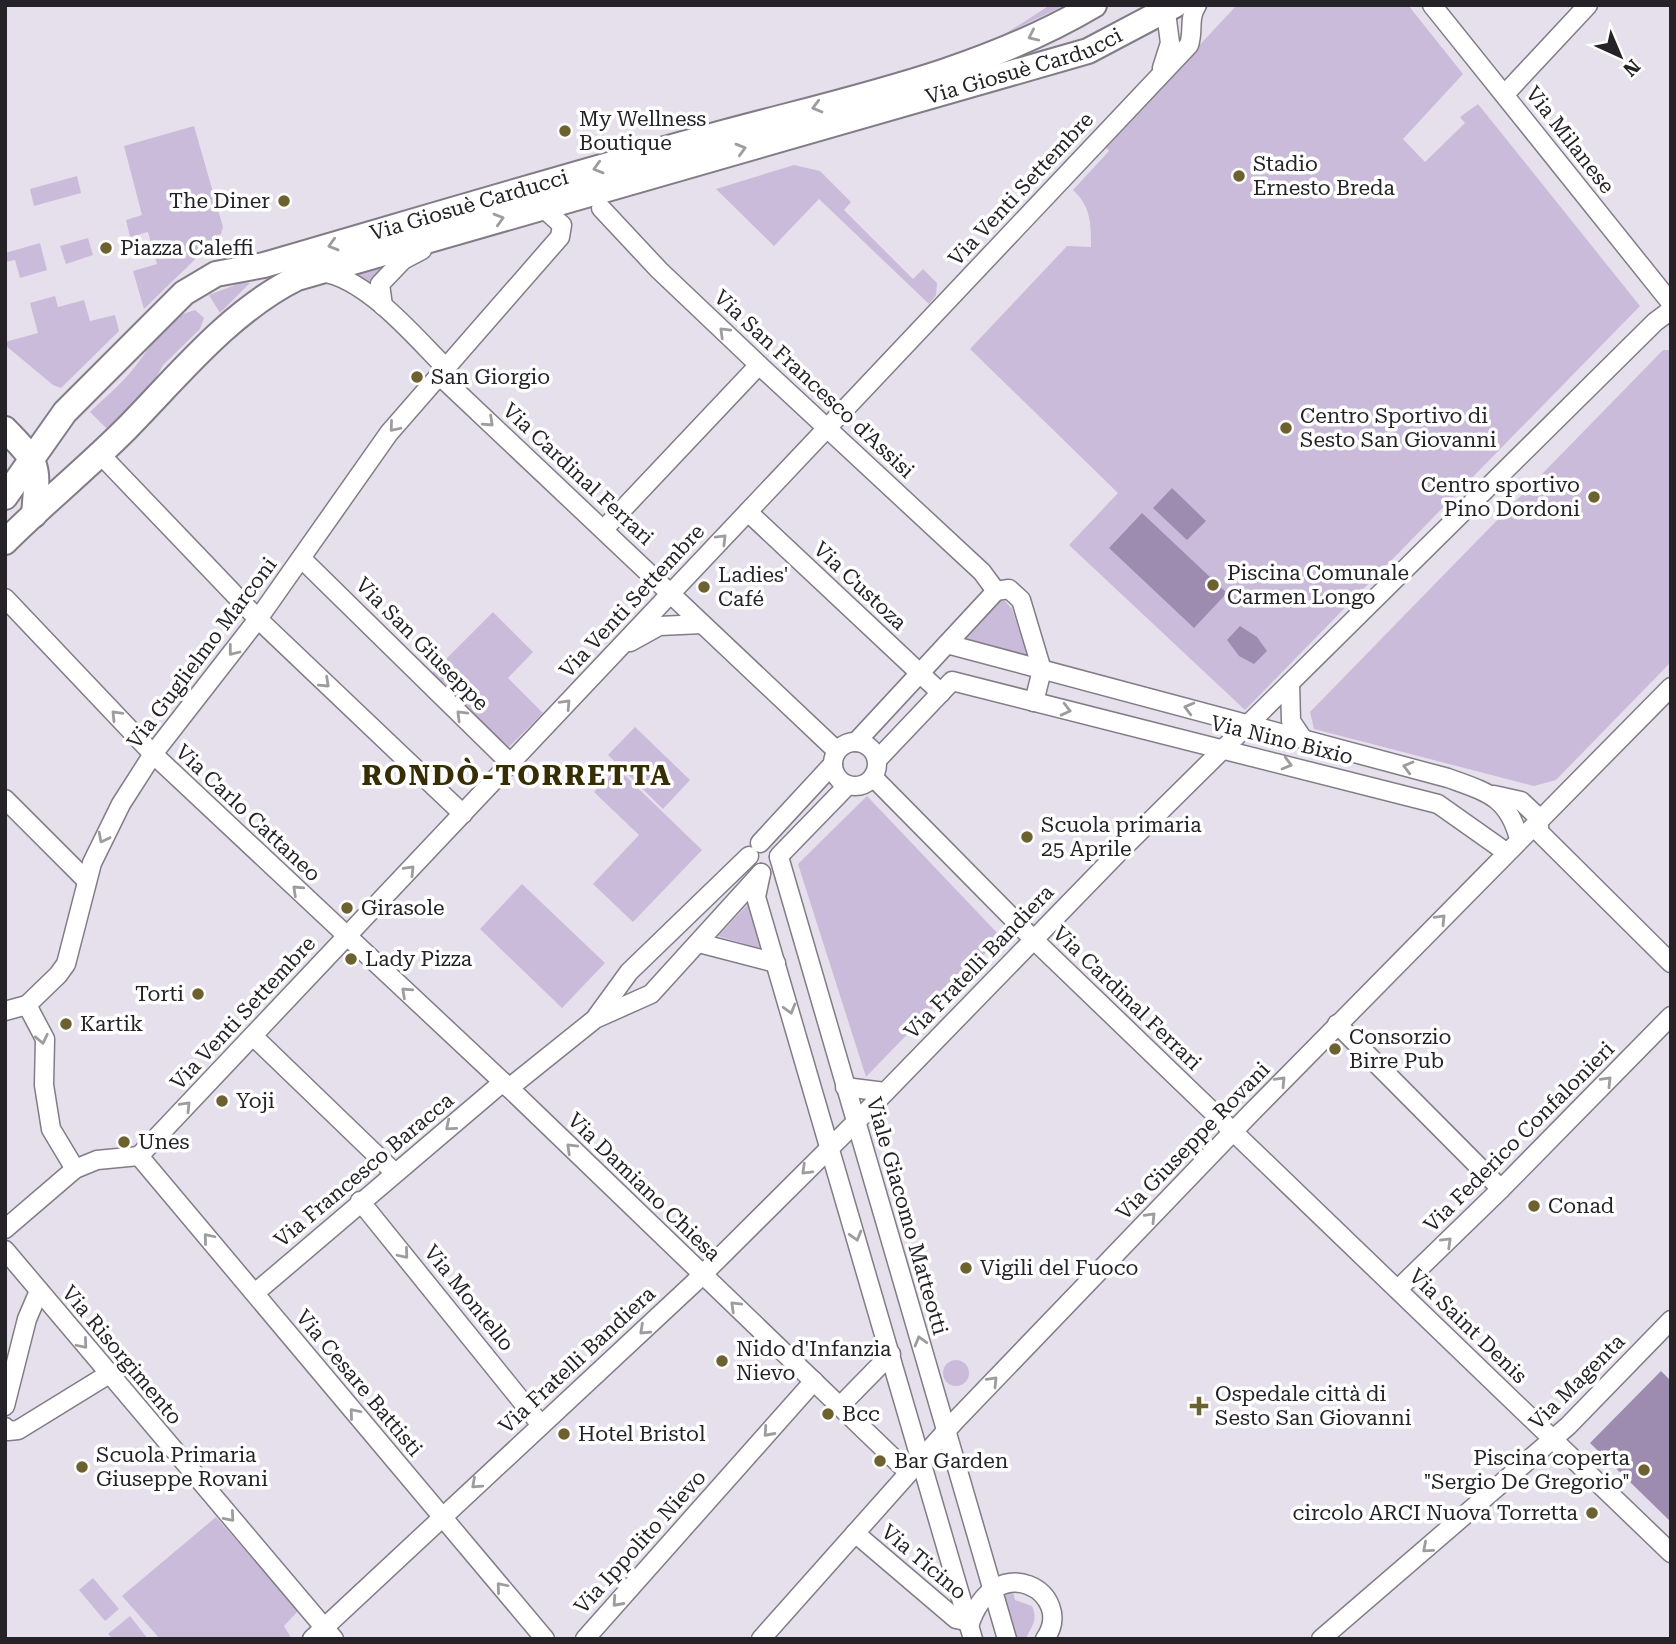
<svg xmlns="http://www.w3.org/2000/svg" width="1676" height="1644" viewBox="0 0 1676 1644" font-family="'Roboto Serif',serif">
<style>
.green{fill:#cbbbda}
.water{fill:#9e8cb0}
.lines{fill:none;stroke-linecap:round;stroke-linejoin:round}
.street-casing{stroke:#827c87;stroke-width:21}
.secondary-casing{stroke:#827c87;stroke-width:28}
.street{stroke:#fff;stroke-width:18}
.secondary{stroke:#fff;stroke-width:24}
.oneway{stroke:#9d9c9e}
.poi-dot{fill:#6d622f;stroke:#fff;stroke-width:2.5}
.labels{text-anchor:middle;stroke-width:7;stroke-linejoin:round;paint-order:stroke}
.street-label{font-size:21px;fill:#252327;stroke:#fff}
.poi-label{font-size:21px;fill:#252327;stroke:#fff;text-anchor:start}
.district-label{font-size:28px;font-weight:bold;letter-spacing:2px;fill:#362e02;stroke:#fff}
</style>
<rect width="100%" height="100%" fill="#e6e0ec"/>
<g class="green">
<polygon points="1050,5 1065,5 1005,34"/>
<path d="M1237,5H1408L1463,74L1403,139L1425,162L1465,123L1460,117L1478,104L1640,306L1245,710L1069,545L1118,493L970,349L1067,246L1091,247C1091,223 1091,207 1073,190L1109,151L1105,146Z"/>
<polygon points="194,126 223,227 221,234 144,309 133,271 157,264 148,232 130,237 126,220 142,215 124,146"/>
<polygon points="794,165 820,171 851,202 844,210 913,279 923,269 937,283 936,295 929,304 819,199 774,246 716,189"/>
<polygon points="77,176 81,193 34,206 30,189"/>
<polygon points="88,238 93,255 66,264 60,246"/>
<polygon points="40,243 47,270 20,278 15,260 5,262 5,253"/>
<polygon points="394,260 371,293 351,272"/>
<polygon points="243,282 250,283 220,313 209,295"/>
<polygon points="55,296 58,307 84,300 90,321 115,315 119,331 61,388 53,385 5,345 5,342 38,333 30,303"/>
<path d="M195,310L204,318L200,329L163,365L145,398L110,432L90,412C103,399 118,387 129,374C149,352 164,317 195,310Z"/>
<polygon points="1663,350 1671,350 1671,662 1556,780 1534,786 1314,729 1310,712"/>
<polygon points="998,601 1005,601 1012,609 1029,657 962,640"/>
<polygon points="493,612 533,652 508,678 543,713 507,749 432,673"/>
<polygon points="635,727 690,780 663,809 608,755"/>
<polygon points="617,768 702,850 633,922 593,884 639,835 594,792"/>
<polygon points="867,796 1001,937 866,1077 798,864"/>
<polygon points="522,884 605,963 562,1008 480,929"/>
<polygon points="751,901 762,949 718,936"/>
<circle cx="956" cy="1373" r="13"/>
<polygon points="216,1517 298,1611 284,1626 290,1636 288,1639 160,1639 122,1596"/>
<polygon points="93,1578 119,1609 105,1621 79,1590"/>
<path d="M1012,1588L1015,1600L1032,1606C1039,1622 1030,1627 1026,1639H1015L1001,1591Z"/>
<polygon points="130,1616 148,1639 113,1639 108,1634"/>
</g>
<g class="water">
<polygon points="1172,488 1206,521 1187,540 1153,508"/>
<polygon points="1142,513 1227,593 1194,628 1109,548"/>
<polygon points="1240,626 1257,637 1267,651 1254,664 1239,656 1227,640"/>
<polygon points="1661,1371 1671,1381 1671,1522 1590,1443"/>
</g>
<g class="lines">
<g class="street-casing">
<g id="street">
<polyline points="1432,5 1671,303"/>
<polyline points="1162,68 1170,43 1165,5"/>
<polyline points="1505,94 1588,5"/>
<polyline points="601,208 659,270 759,365 982,572 996,591"/>
<path d="M322,272C367,279 414,336 446,368"/>
<polyline points="383,306 380,284 403,260 422,250"/>
<polyline points="439,375 837,751"/>
<polyline points="100,454 258,619 463,814"/>
<polyline points="748,512 941,693"/>
<polyline points="604,529 759,365"/>
<polyline points="301,558 510,763"/>
<polyline points="5,598 153,754 503,1082 908,1472"/>
<polyline points="630,642 659,626 702,624"/>
<path d="M947,644L1448,778C1486,792 1508,796 1519,839"/>
<polyline points="1290,683 1291,721 1303,739"/>
<circle cx="855" cy="764" r="22"/>
<polyline points="856,742 996,591 1009,589 1021,600 1042,670 1034,702"/>
<polyline points="877,760 952,681 1438,804 1506,852"/>
<polyline points="873,777 1033,939 1671,1553"/>
<polyline points="1494,795 1521,801 1539,818"/>
<polyline points="5,799 85,879"/>
<polyline points="1539,818 1539,832 1671,963"/>
<polyline points="760,843 833,764"/>
<polyline points="779,856 848,785"/>
<polyline points="779,857 1007,1639"/>
<polyline points="761,873 756,897 973,1639"/>
<polyline points="699,943 776,963"/>
<polyline points="5,1011 27,1005"/>
<polyline points="597,1016 629,972 749,856"/>
<polyline points="1337,1024 1501,1189"/>
<polyline points="253,1036 394,1172"/>
<polyline points="845,1087 885,1092"/>
<polyline points="509,1088 595,1019 651,994 761,873"/>
<path d="M139,1156L1189,45C1194,30 1188,19 1197,5"/>
<polyline points="139,1156 545,1639"/>
<polyline points="75,1169 51,1129 44,1085 45,1039 27,1005 58,975 66,964 92,863 121,804 153,754 258,619 389,433 560,237 562,225 542,207"/>
<polyline points="360,1201 541,1425"/>
<polyline points="5,1229 75,1169 97,1160 139,1156"/>
<polyline points="5,1250 334,1639"/>
<polyline points="1398,1289 1501,1189 1671,1016"/>
<polyline points="255,1293 503,1082"/>
<polyline points="5,1406 27,1319 39,1291"/>
<polyline points="840,1406 891,1354"/>
<polyline points="5,1427 8,1431 18,1430 109,1374"/>
<polyline points="855,1533 956,1619 966,1621"/>
<path d="M969,1626C995,1545 1077,1594 1045,1639"/>
<polyline points="312,1639 694,1283 866,1112 1118,853 1655,322 1671,310"/>
<polyline points="585,1639 814,1381"/>
<polyline points="761,1639 955,1421 1251,1113 1671,687"/>
<polyline points="1321,1639 1568,1426 1671,1320"/>
</g>
</g>
<g class="secondary-casing">
<g id="secondary">
<path d="M5,429C41,466 38,464 34,515"/>
<path id="s1" d="M5,497L65,412L184,293L216,274L264,265C412,222 559,178 708,137C838,101 976,75 1094,5"/>
<path id="s2" d="M5,542C44,503 87,468 126,429C178,376 230,311 297,278L1088,51L1175,5"/>
</g>
</g>
<use href="#street" class="street"/>
<use href="#secondary" class="secondary"/>
</g>
<defs><path id="oneway-chevron" d="M-2-3.5L2.5 0L-2 3.5" fill="none" stroke-width="1.6" stroke-linecap="round" stroke-linejoin="round" transform="scale(1.75)"/></defs>
<g class="oneway">
<use href="#oneway-chevron" transform="translate(1033 36) rotate(155)"/>
<use href="#oneway-chevron" transform="translate(817 107) rotate(165)"/>
<use href="#oneway-chevron" transform="translate(741 149) rotate(-16)"/>
<use href="#oneway-chevron" transform="translate(598 168) rotate(164)"/>
<use href="#oneway-chevron" transform="translate(499 219) rotate(-16)"/>
<use href="#oneway-chevron" transform="translate(333 245) rotate(164)"/>
<use href="#oneway-chevron" transform="translate(724 332) rotate(-136)"/>
<use href="#oneway-chevron" transform="translate(489 422) rotate(43)"/>
<use href="#oneway-chevron" transform="translate(394 427) rotate(130)"/>
<use href="#oneway-chevron" transform="translate(722 539) rotate(-45)"/>
<use href="#oneway-chevron" transform="translate(233 651) rotate(128)"/>
<use href="#oneway-chevron" transform="translate(325 683) rotate(43)"/>
<use href="#oneway-chevron" transform="translate(566 704) rotate(-47)"/>
<use href="#oneway-chevron" transform="translate(1189 708) rotate(-165)"/>
<use href="#oneway-chevron" transform="translate(1066 710) rotate(14)"/>
<use href="#oneway-chevron" transform="translate(116 715) rotate(-134)"/>
<use href="#oneway-chevron" transform="translate(461 715) rotate(-135)"/>
<use href="#oneway-chevron" transform="translate(1287 764) rotate(15)"/>
<use href="#oneway-chevron" transform="translate(1408 767) rotate(-165)"/>
<use href="#oneway-chevron" transform="translate(103 838) rotate(117)"/>
<use href="#oneway-chevron" transform="translate(410 870) rotate(-46)"/>
<use href="#oneway-chevron" transform="translate(297 890) rotate(-137)"/>
<use href="#oneway-chevron" transform="translate(1441 919) rotate(-46)"/>
<use href="#oneway-chevron" transform="translate(406 992) rotate(-137)"/>
<use href="#oneway-chevron" transform="translate(790 1009) rotate(74)"/>
<use href="#oneway-chevron" transform="translate(42 1039) rotate(78)"/>
<use href="#oneway-chevron" transform="translate(1281 1081) rotate(-46)"/>
<use href="#oneway-chevron" transform="translate(1607 1081) rotate(-46)"/>
<use href="#oneway-chevron" transform="translate(186 1106) rotate(-46)"/>
<use href="#oneway-chevron" transform="translate(450 1126) rotate(140)"/>
<use href="#oneway-chevron" transform="translate(571 1148) rotate(-136)"/>
<use href="#oneway-chevron" transform="translate(806 1170) rotate(136)"/>
<use href="#oneway-chevron" transform="translate(1151 1217) rotate(-46)"/>
<use href="#oneway-chevron" transform="translate(856 1236) rotate(74)"/>
<use href="#oneway-chevron" transform="translate(208 1238) rotate(-130)"/>
<use href="#oneway-chevron" transform="translate(1447 1242) rotate(-44)"/>
<use href="#oneway-chevron" transform="translate(404 1254) rotate(50)"/>
<use href="#oneway-chevron" transform="translate(735 1306) rotate(-136)"/>
<use href="#oneway-chevron" transform="translate(644 1330) rotate(137)"/>
<use href="#oneway-chevron" transform="translate(920 1341) rotate(-106)"/>
<use href="#oneway-chevron" transform="translate(83 1344) rotate(50)"/>
<use href="#oneway-chevron" transform="translate(993 1381) rotate(-46)"/>
<use href="#oneway-chevron" transform="translate(354 1413) rotate(-130)"/>
<use href="#oneway-chevron" transform="translate(768 1432) rotate(132)"/>
<use href="#oneway-chevron" transform="translate(476 1484) rotate(138)"/>
<use href="#oneway-chevron" transform="translate(230 1517) rotate(49)"/>
<use href="#oneway-chevron" transform="translate(1427 1548) rotate(139)"/>
<use href="#oneway-chevron" transform="translate(501 1587) rotate(-130)"/>
<use href="#oneway-chevron" transform="translate(617 1602) rotate(132)"/>
</g>
<g class="poi-dot">
<circle cx="565" cy="131" r="7"/>
<circle cx="1239" cy="176" r="7"/>
<circle cx="284" cy="201" r="7"/>
<circle cx="106" cy="248" r="7"/>
<circle cx="417" cy="377" r="7"/>
<circle cx="1286" cy="428" r="7"/>
<circle cx="1594" cy="497" r="7"/>
<circle cx="1213" cy="585" r="7"/>
<circle cx="704" cy="587" r="7"/>
<circle cx="1027" cy="837" r="7"/>
<circle cx="347" cy="908" r="7"/>
<circle cx="351" cy="959" r="7"/>
<circle cx="198" cy="994" r="7"/>
<circle cx="66" cy="1024" r="7"/>
<circle cx="1335" cy="1049" r="7"/>
<circle cx="222" cy="1101" r="7"/>
<circle cx="124" cy="1142" r="7"/>
<circle cx="1534" cy="1206" r="7"/>
<circle cx="966" cy="1268" r="7"/>
<circle cx="722" cy="1361" r="7"/>
<path d="M1195.5 1395.5h7v7h7v7h-7v7h-7v-7h-7v-7h7z"/>
<circle cx="828" cy="1414" r="7"/>
<circle cx="564" cy="1434" r="7"/>
<circle cx="880" cy="1461" r="7"/>
<circle cx="82" cy="1467" r="7"/>
<circle cx="1644" cy="1470" r="7"/>
<circle cx="1592" cy="1513" r="7"/>
</g>
<g class="labels">
<g class="street-label">
<text dy="7" stroke="none"><textPath href="#s2" startOffset="1152">Via Giosuè Carducci</textPath></text>
<text transform="translate(1570 140) rotate(52)" y="7">Via Milanese</text>
<text transform="translate(1021 189) rotate(-47)" y="7">Via Venti Settembre</text>
<text dy="7" stroke="none"><textPath href="#s1" startOffset="572">Via Giosuè Carducci</textPath></text>
<text transform="translate(814 384) rotate(43)" y="7">Via San Francesco d'Assisi</text>
<text transform="translate(578 474) rotate(43)" y="7">Via Cardinal Ferrari</text>
<text transform="translate(860 586) rotate(43)" y="7">Via Custoza</text>
<text transform="translate(632 601) rotate(-47)" y="7">Via Venti Settembre</text>
<text transform="translate(422 644) rotate(45)" y="7">Via San Giuseppe</text>
<text transform="translate(202 653) rotate(-53)" y="7">Via Guglielmo Marconi</text>
<text transform="translate(1282 740) rotate(14)" y="7">Via Nino Bixio</text>
<text transform="translate(248 813) rotate(43)" y="7">Via Carlo Cattaneo</text>
<text transform="translate(979 962) rotate(-46)" y="7">Via Fratelli Bandiera</text>
<text transform="translate(1127 998) rotate(44)" y="7">Via Cardinal Ferrari</text>
<text transform="translate(243 1013) rotate(-47)" y="7">Via Venti Settembre</text>
<text transform="translate(1519 1137) rotate(-45)" y="7">Via Federico Confalonieri</text>
<text transform="translate(1193 1141) rotate(-46)" y="7">Via Giuseppe Rovani</text>
<text transform="translate(364 1170) rotate(-40)" y="7">Via Francesco Baracca</text>
<text transform="translate(644 1187) rotate(44)" y="7">Via Damiano Chiesa</text>
<text transform="translate(907 1216) rotate(74)" y="7">Viale Giacomo Matteotti</text>
<text transform="translate(469 1298) rotate(51)" y="7">Via Montello</text>
<text transform="translate(1468 1326) rotate(44)" y="7">Via Saint Denis</text>
<text transform="translate(122 1355) rotate(50)" y="7">Via Risorgimento</text>
<text transform="translate(577 1360) rotate(-43)" y="7">Via Fratelli Bandiera</text>
<text transform="translate(1577 1382) rotate(-45)" y="7">Via Magenta</text>
<text transform="translate(359 1383) rotate(50)" y="7">Via Cesare Battisti</text>
<text transform="translate(640 1542) rotate(-48)" y="7">Via Ippolito Nievo</text>
<text transform="translate(924 1562) rotate(40)" y="7">Via Ticino</text>
</g>
<g class="poi-label">
<text x="579" y="126">My Wellness<tspan x="579" dy="24">Boutique</tspan></text>
<text x="1253" y="171">Stadio<tspan x="1253" dy="24">Ernesto Breda</tspan></text>
<text x="270" y="208" text-anchor="end">The Diner</text>
<text x="120" y="255">Piazza Caleffi</text>
<text x="431" y="384">San Giorgio</text>
<text x="1300" y="423">Centro Sportivo di<tspan x="1300" dy="24">Sesto San Giovanni</tspan></text>
<text x="1580" y="492" text-anchor="end">Centro sportivo<tspan x="1580" dy="24">Pino Dordoni</tspan></text>
<text x="1227" y="580">Piscina Comunale<tspan x="1227" dy="24">Carmen Longo</tspan></text>
<text x="718" y="582">Ladies'<tspan x="718" dy="24">Café</tspan></text>
<text x="1041" y="832">Scuola primaria<tspan x="1041" dy="24">25 Aprile</tspan></text>
<text x="361" y="915">Girasole</text>
<text x="365" y="966">Lady Pizza</text>
<text x="184" y="1001" text-anchor="end">Torti</text>
<text x="80" y="1031">Kartik</text>
<text x="1349" y="1044">Consorzio<tspan x="1349" dy="24">Birre Pub</tspan></text>
<text x="236" y="1108">Yoji</text>
<text x="138" y="1149">Unes</text>
<text x="1548" y="1213">Conad</text>
<text x="980" y="1275">Vigili del Fuoco</text>
<text x="736" y="1356">Nido d'Infanzia<tspan x="736" dy="24">Nievo</tspan></text>
<text x="1215" y="1401">Ospedale città di<tspan x="1215" dy="24">Sesto San Giovanni</tspan></text>
<text x="842" y="1421">Bcc</text>
<text x="578" y="1441">Hotel Bristol</text>
<text x="96" y="1462">Scuola Primaria<tspan x="96" dy="24">Giuseppe Rovani</tspan></text>
<text x="1630" y="1465" text-anchor="end">Piscina coperta<tspan x="1630" dy="24">"Sergio De Gregorio"</tspan></text>
<text x="894" y="1468">Bar Garden</text>
<text x="1578" y="1520" text-anchor="end">circolo ARCI Nuova Torretta</text>
</g>
<g class="district-label">
<text x="517" y="785">RONDÒ-TORRETTA</text>
</g>
</g>
<rect width="1676" height="1644" fill="none" stroke="#252327" stroke-width="14"/>
<g transform="translate(1620 56) rotate(136)" stroke="#ffffff" stroke-width="5" paint-order="stroke">
<path d="M0-5L12 26L0 18L-12 26Z" fill="#252327"/>
<text y="-10" font-size="19" font-weight="bold" text-anchor="middle" fill="#252327">N</text>
</g>
</svg>
